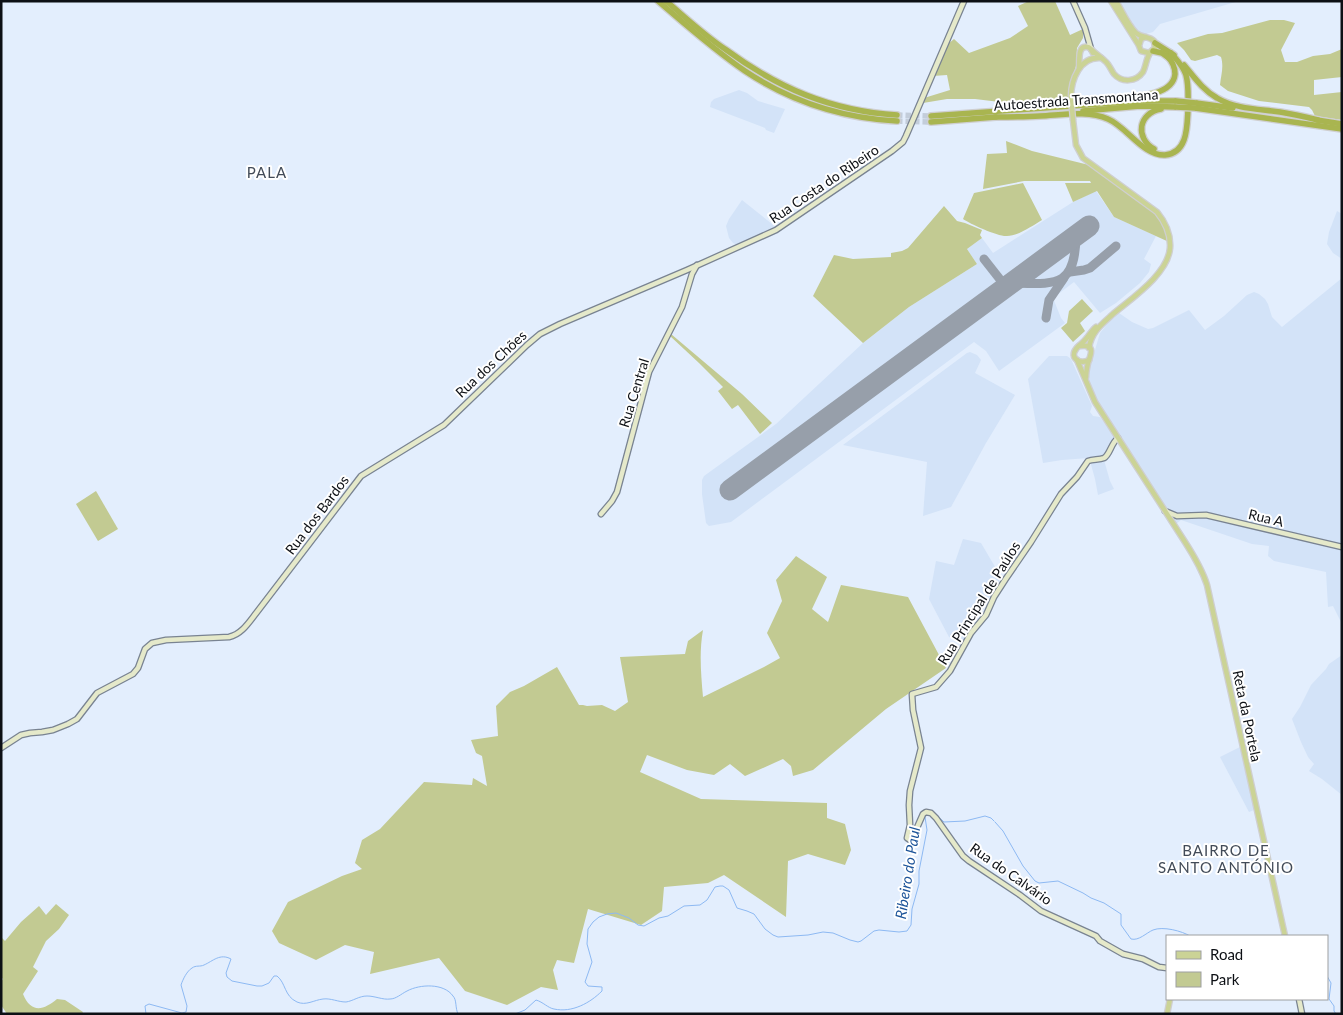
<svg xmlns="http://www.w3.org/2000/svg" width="1343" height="1015" viewBox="0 0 1343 1015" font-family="Lato,sans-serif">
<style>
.built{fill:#d3e3f8}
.green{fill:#c2ca92}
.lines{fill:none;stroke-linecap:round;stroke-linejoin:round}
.stream{stroke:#8db9f3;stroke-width:1}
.taxiway{stroke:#979faa;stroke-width:9}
.runway{stroke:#979faa;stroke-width:21}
.highway-tunnel{stroke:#c3cdda;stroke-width:5.5;stroke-dasharray:5.5 3;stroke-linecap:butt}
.secondary-casing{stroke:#798391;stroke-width:7}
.primary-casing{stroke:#cfcfd0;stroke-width:7}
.highway-casing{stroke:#cfcfd0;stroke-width:8}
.secondary{stroke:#e5e9ca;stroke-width:4.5}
.primary{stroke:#cbd396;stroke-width:4.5}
.highway{stroke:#a9b550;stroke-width:5.5}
.primary-bridge-casing{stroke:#cfcfd0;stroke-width:7;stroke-linecap:butt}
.highway-bridge-casing{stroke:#cfcfd0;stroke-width:8;stroke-linecap:butt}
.primary-bridge{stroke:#cbd396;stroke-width:4.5}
.highway-bridge{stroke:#a9b550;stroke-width:5.5}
.labels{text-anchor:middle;stroke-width:4;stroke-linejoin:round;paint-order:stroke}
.street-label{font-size:14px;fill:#0d1015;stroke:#fff}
.neighbourhood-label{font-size:15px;letter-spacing:1px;fill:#424b58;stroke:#fff}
.water-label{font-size:15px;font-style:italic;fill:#1d5499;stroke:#fff}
</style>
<rect width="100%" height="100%" fill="#e3eefd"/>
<g class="built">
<polygon points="1119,1 1239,1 1160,24 1153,32 1146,34 1140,32 1137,30"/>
<polygon points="739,90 747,93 758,101 785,109 774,133 766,130 765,128 710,107 711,102 714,99"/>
<polygon points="1096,191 1114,217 1156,236 1144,259 1151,264 1149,272 1140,283 1116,303 1100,313 1074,282 1053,298 1061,318 1065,323 999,371 986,351 974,342 731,522 709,526 706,523 702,494 702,480 704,476 776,424 863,343 909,307 977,264 967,249 982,238 993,253 1073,202"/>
<polygon points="742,200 777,228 737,245 733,243 729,238 726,226 729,219"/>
<polygon points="1337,211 1342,214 1342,259 1333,253 1327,244 1329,232"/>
<polygon points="1342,278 1342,624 1333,606 1328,607 1326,572 1274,561 1268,556 1269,546 1252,544 1181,520 1176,524 1097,404 1089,385 1087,377 1100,333 1108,323 1119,313 1132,322 1148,329 1153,328 1189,310 1205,330 1224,316 1247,295 1254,292 1259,294 1265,299 1268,304 1272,317 1282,327"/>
<polygon points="970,352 977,355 981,360 975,373 1015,395 986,443 951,507 923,516 927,462 843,445 967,353"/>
<polygon points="1049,356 1067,356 1071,359 1092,406 1090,412 1093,416 1100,417 1115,438 1111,443 1106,454 1102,457 1062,460 1043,463 1028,379"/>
<polygon points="1104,460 1110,481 1114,489 1098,495 1095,479 1090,461"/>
<polygon points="963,539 981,543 1001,577 962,644 949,637 929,599 936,561 954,565"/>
<polygon points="1342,655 1342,795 1322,779 1309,771 1314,764 1308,757 1301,742 1292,719 1300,707 1311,685 1326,669 1329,664"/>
<polygon points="1240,747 1254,810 1249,812 1220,757"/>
</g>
<g class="green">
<polygon points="1029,1 1055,1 1070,35 1083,29 1083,38 1077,48 1076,66 1069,87 1068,101 1009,107 1008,103 975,99 947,99 923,103 924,98 950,90 947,75 933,76 948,44 954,39 969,53 1010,38 1028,26 1018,6"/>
<path d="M1270,20H1284L1295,23L1281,50L1285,62H1297L1313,56L1330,54L1342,49V77L1314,80V95L1342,92V120L1315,116L1312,110L1309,107L1259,101L1228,91L1220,85C1221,75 1224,67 1221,57L1217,55L1195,61L1191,60L1184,50L1177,43L1208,34L1222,33Z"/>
<polygon points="1006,141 1032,151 1089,165 1155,213 1165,226 1169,242 1114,217 1097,191 1073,202 1065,183 1091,183 1090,181 1024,181 983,189 987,154 1007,153"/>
<path d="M1023,183L1042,220C1032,226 1018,236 1007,236C999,237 970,224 963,219L974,193Z"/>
<polygon points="944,206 957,221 965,223 982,230 980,235 982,238 967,249 977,264 909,307 863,343 813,296 834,255 853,259 891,257 891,253 902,251 908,248"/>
<polygon points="1082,299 1093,311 1080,323 1085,331 1073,342 1061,328 1067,323 1069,311"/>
<polygon points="671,334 742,394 772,423 760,434 738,405 732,409 718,391 723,387 699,363 670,336"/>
<polygon points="96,491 118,529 98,541 76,504"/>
<path d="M796,556L827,577L812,609L828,622L841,585L908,597L946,668L886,709L813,770L793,776L791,766L783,759L745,776L730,764L714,775L687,770L647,755L640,772L701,799L827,803V818L845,824L851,850L845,865L808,854L788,861L786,917L724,875L708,883L664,887L662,911L641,925L588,909L574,963L557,960L553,970L558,990L541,987L507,1005L465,991L439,958L370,974L374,952L345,945L316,960L279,943L272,931L288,902L342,876L362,869L355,863L362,840L380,829L424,782L472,785L473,778L487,786L482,756L476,753L471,740L498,736L496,706L510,692L524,686L557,667L579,705H583L587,706L602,705L615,711L628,702L620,657L685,654L688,641L703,630C699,652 701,674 703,697L764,667L780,658L767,633L782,601L776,580Z"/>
<path d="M56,904L69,915L59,929L46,941L33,967L38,971L23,994C31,1014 44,1010 57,999L65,1000L83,1012L82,1014H7L1,1005V982L3,979L1,977V937L5,941L21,922L39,906L46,915Z"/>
</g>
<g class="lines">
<g class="stream">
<polyline points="932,811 944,822 965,821 985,816 991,818 994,821"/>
<path d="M995,822L1003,831L1023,866L1035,881L1039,883L1058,881L1083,893L1091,898L1104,903L1121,914V925L1131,939C1139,941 1146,933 1153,930C1163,926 1182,931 1190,936"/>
<polyline points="1327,976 1331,983 1329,999 1334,1006 1334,1011 1336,1014"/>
<path d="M146,1014L145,1006L149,1004L182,1013L186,1012L187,1006L181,985C183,979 187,971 192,968C196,965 200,967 204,965C213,961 220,953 231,959L226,973L227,977L232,981L257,986H262L269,983L274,976H277C286,983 284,996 297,1002C306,1006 314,1000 323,999C331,998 338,1002 346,1002C353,1001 359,996 367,996C375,996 383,1000 390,999C396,999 401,994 407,991C420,984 444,983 453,996C457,1000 455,1008 458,1014"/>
<path d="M515,1014L525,1010L536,1000C543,1002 548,1008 554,1009C572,1013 590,1003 602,991V987L588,986L585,982L592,962L587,944L588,929L593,922L599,917L607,914L616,913L629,918L638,925L644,926L659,918L668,916L684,906L700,905L707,900L715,887L720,886H723L729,890L737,908L747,911L754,914L765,929L773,935L778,937L808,935L823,932L833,933L850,940L858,942L861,941L874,931L879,930L899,932L907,931L911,925L912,909L919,884V871L927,830L925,817L926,814"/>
</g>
<g class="taxiway">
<polyline points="984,259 1006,287"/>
<polyline points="1070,272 1084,270 1090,268 1116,246"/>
<path d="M1012,283C1056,284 1075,288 1076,236"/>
<polyline points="1046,318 1049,300 1064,278"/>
</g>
<polyline class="runway" points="730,490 1089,226"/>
<g class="highway-tunnel">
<polyline points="897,115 931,116"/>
<polyline points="897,121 931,122"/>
</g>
<g class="secondary-casing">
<g id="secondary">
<polyline points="1073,1 1085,28 1091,49"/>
<path d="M1118,438C1111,443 1110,455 1104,458C1099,460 1093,459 1088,461L1077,477L1061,494L1031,542L1005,580L994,597L986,615L971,633L950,671L936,687L912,694L913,710L921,748L910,791L909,805L910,825L907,838L910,840L912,839L923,814L926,812L931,813L936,818L963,856L969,861L1020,895L1041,911L1096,936L1100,941L1123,954L1143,959L1159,967L1167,968"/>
<polyline points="1165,511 1177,516 1206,515 1342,547"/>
<polyline points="601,514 612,501 617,492 649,372 682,307 692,274 697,265"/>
<path d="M1,748L21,735L30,733L42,732L53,730L68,724L77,719L97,693L133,674L138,668L145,649L152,643L166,640L229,637C242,634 249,622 257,612L361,476L444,425L527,345L540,334L560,324L687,270L776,230L892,151L903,142L906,136L964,1"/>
<polyline points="1299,999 1302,1014"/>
</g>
</g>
<g class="primary-casing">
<g id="primary">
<polyline points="1111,1 1138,44"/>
<path d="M1116,1C1122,11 1128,25 1136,33C1142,38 1149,36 1154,41L1155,48L1149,53L1141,51L1139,46L1141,39L1146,37"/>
<path d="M1092,50C1096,54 1101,57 1105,61C1109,64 1111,70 1114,74C1122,83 1136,82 1143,72C1146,66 1146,59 1150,53"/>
<path d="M1079,68C1080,62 1077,45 1087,47C1091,47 1091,50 1093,53"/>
<path d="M1071,97C1071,80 1080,56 1101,58"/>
<path d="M1073,120L1076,145L1083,158L1157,212C1166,223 1171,234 1170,248C1168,274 1132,298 1113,314C1102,324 1091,332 1089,348"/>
<path d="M1080,346C1096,344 1091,354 1088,363C1087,368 1086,372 1086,377"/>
<path d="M1077,360L1095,402L1185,542C1194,556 1202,569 1207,585L1285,936"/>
<path d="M1089,360C1080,365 1069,358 1076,349C1078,346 1080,345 1082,343C1088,338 1091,331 1096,327"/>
<polyline points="1167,1014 1170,999"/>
</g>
</g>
<g class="highway-casing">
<g id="highway">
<path d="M658,1C686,25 714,50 745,71C790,101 843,118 897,121"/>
<path d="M666,1C685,17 704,35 725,49C778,88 831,111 897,115"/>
<polyline points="1155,43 1174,55"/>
<polyline points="1153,51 1162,53 1169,58"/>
<path d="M1184,65C1194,77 1203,90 1217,98C1235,109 1260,109 1280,112C1293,114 1306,117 1318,120"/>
<path d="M1110,99C1128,97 1173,98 1175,74C1175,67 1172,61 1167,56"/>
<polyline points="1196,103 1233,108"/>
<polyline points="1195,108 1342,129"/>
<polyline points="1083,111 1140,106 1176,107"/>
<polyline points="931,116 1141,101 1176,101"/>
<path d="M995,117C1010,117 1025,117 1040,116C1062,115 1088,110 1108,119C1127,127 1143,156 1165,155C1188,153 1187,126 1188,109C1188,98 1189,86 1186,75C1183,66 1177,60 1171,53"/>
<polyline points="1317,120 1342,124"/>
<polyline points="931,122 996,117"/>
<path d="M1154,149C1135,138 1138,113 1161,109"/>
</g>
</g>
<use href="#secondary" class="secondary"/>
<use href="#primary" class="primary"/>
<use href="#highway" class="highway"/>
<g class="primary-bridge-casing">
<polyline id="primary-bridge" points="1071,97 1073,120"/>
</g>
<g class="highway-bridge-casing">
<g id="highway-bridge">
<polyline points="1176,101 1196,103"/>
<polyline points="1176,107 1195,108"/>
</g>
</g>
<use href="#primary-bridge" class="primary-bridge"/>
<use href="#highway-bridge" class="highway-bridge"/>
</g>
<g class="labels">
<g class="street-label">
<text transform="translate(1076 100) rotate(-4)" y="5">Autoestrada Transmontana</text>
<text transform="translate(824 184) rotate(-34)" y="5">Rua Costa do Ribeiro</text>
<text transform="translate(491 364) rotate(-43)" y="5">Rua dos Chões</text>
<text transform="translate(634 393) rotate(-73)" y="5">Rua Central</text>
<text transform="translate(317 515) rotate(-53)" y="5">Rua dos Bardos</text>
<text transform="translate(1266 518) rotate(13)" y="5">Rua A</text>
<text transform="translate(979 603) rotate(-58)" y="5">Rua Principal de Paúlos</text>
<text transform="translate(1247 716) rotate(78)" y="5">Reta da Portela</text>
<text transform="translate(1011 874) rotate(35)" y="5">Rua do Calvário</text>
</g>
<g class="neighbourhood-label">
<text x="267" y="178">PALA</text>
<text x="1226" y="856">BAIRRO DE<tspan x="1226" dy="17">SANTO ANTÓNIO</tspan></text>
</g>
<g class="water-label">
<text transform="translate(908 873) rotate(-81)" y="5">Ribeiro do Paul</text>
</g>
</g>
<rect width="1343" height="1015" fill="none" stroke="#0d1015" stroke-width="5"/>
<rect x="1166" y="935" width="162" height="65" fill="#ffffff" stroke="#9e9fa1"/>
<rect x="1176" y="951" width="25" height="8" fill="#cbd396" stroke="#9e9fa1"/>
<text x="1210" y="960" font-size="15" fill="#0d1015">Road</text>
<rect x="1176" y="972" width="25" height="15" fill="#c2ca92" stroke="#9e9fa1"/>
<text x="1210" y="985" font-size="15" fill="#0d1015">Park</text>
</svg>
